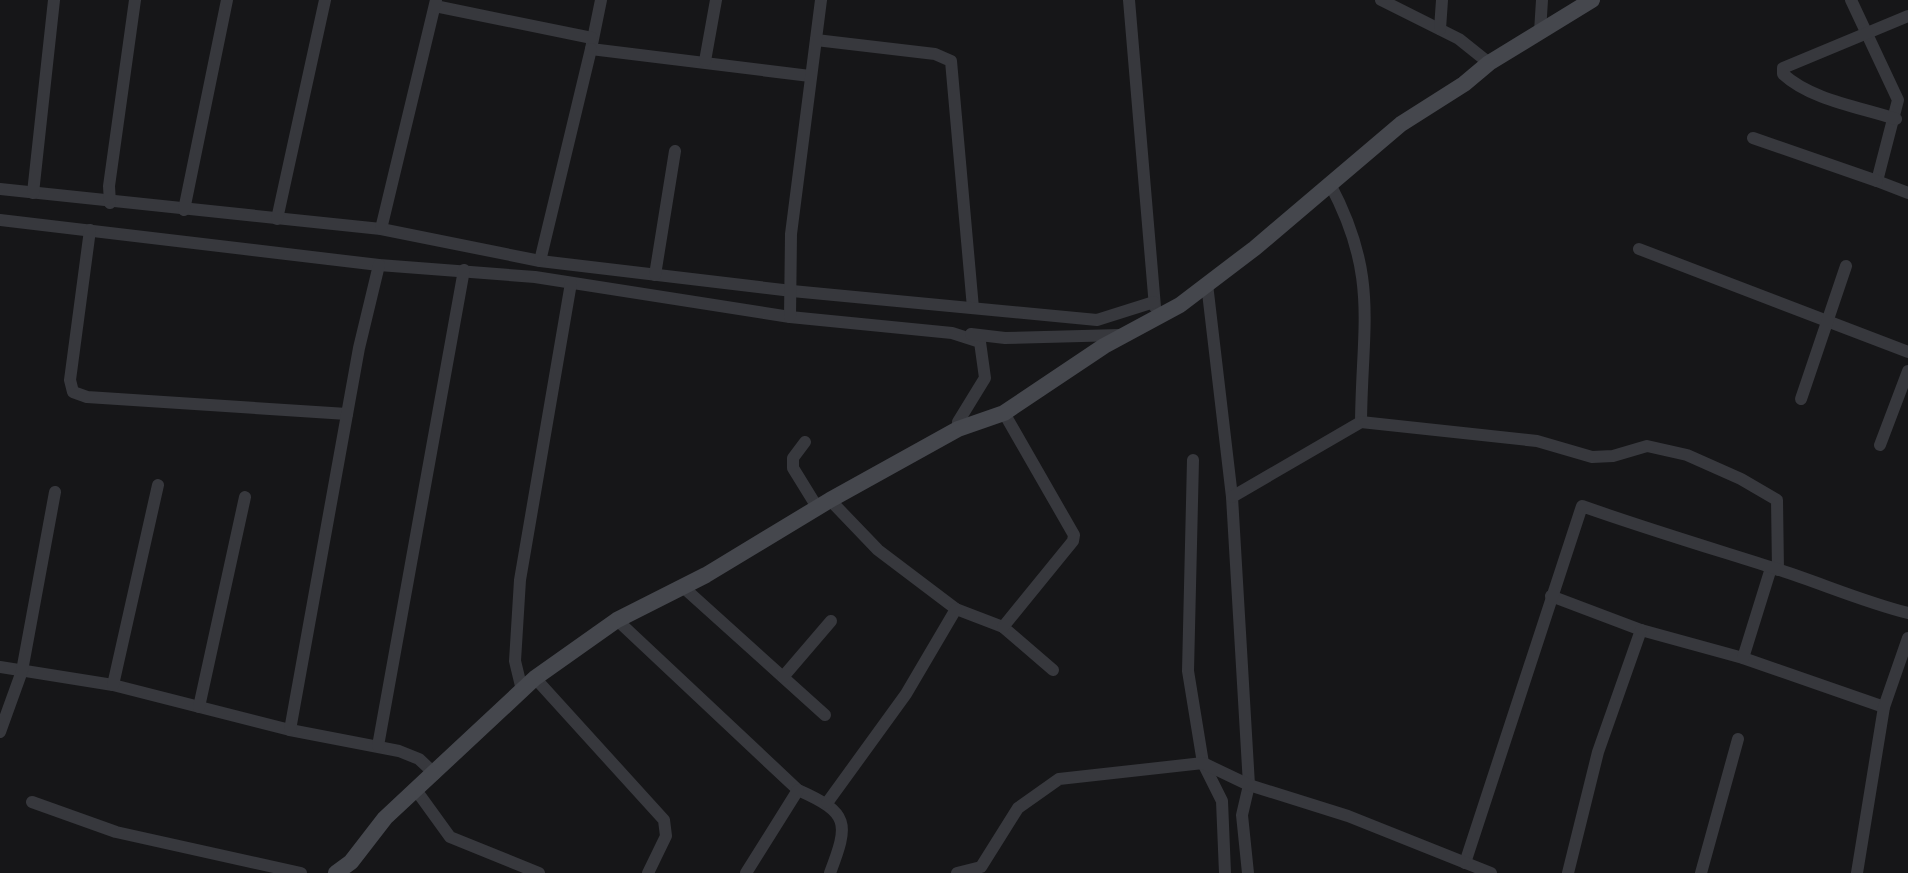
<svg xmlns="http://www.w3.org/2000/svg" width="1908" height="873" viewBox="0 0 1908 873" font-family="'Space Grotesk',sans-serif">
<style>
.lines{fill:none;stroke-linecap:round;stroke-linejoin:round}
.street{stroke:#37383d;stroke-width:12}
.secondary{stroke:#45474d;stroke-width:16}
</style>
<rect width="100%" height="100%" fill="#161618"/>
<g class="lines">
<g class="street">
<polyline points="601,0 591,49 810,76"/>
<polyline points="1129,0 1155,307"/>
<polyline points="1381,0 1459,39 1489,63"/>
<polyline points="1851,0 1898,100 1877,181 1908,193"/>
<polyline points="435,6 592,38"/>
<polyline points="1440,29 1442,0"/>
<polyline points="1540,32 1542,0"/>
<polyline points="816,40 935,54 951,61 973,308"/>
<polyline points="705,61 716,0"/>
<path d="M1896,119C1860,107 1811,100 1783,74V68L1908,16"/>
<polyline points="1753,138 1877,181"/>
<path d="M1330,184C1379,276 1362,324 1361,422"/>
<polyline points="0,189 381,229 540,261 792,291 1097,320 1154,302"/>
<polyline points="33,193 54,0"/>
<polyline points="110,203 109,186 135,0"/>
<polyline points="184,210 227,0"/>
<polyline points="277,219 325,0"/>
<polyline points="0,220 379,265 535,277 790,317 952,333 980,342 985,378 958,422 958,429"/>
<polyline points="381,229 436,0"/>
<polyline points="90,230 70,380 73,392 87,397 347,414"/>
<polyline points="1639,249 1908,352"/>
<polyline points="540,261 591,49"/>
<polyline points="655,275 675,151"/>
<polyline points="1207,284 1232,497 1249,785 1242,815 1248,873"/>
<polyline points="790,317 791,234 821,0"/>
<polyline points="971,334 1005,338 1120,335"/>
<polyline points="1801,399 1846,266"/>
<polyline points="805,442 793,458 793,468 817,507"/>
<polyline points="1880,445 1908,371"/>
<polyline points="1193,460 1188,671 1203,763 1222,801 1225,873"/>
<polyline points="1232,497 1361,422 1537,441 1592,457 1613,456 1647,446 1687,455 1741,479 1777,500 1778,570"/>
<polyline points="830,500 878,550 956,609 1003,627 1053,670"/>
<polyline points="683,587 825,715"/>
<polyline points="1551,596 1641,630 1743,658 1884,707"/>
<path d="M617,620L798,790C850,813 849,823 830,873"/>
<polyline points="1003,627 1073,541 1074,535 1004,413"/>
<polyline points="1743,658 1771,568"/>
<polyline points="0,667 113,685 290,730 399,751 419,759 435,774"/>
<polyline points="783,677 831,621"/>
<polyline points="535,678 664,820 666,836 648,873"/>
<polyline points="113,685 158,485"/>
<polyline points="522,690 515,661 520,580 571,283"/>
<polyline points="199,707 245,497"/>
<polyline points="290,730 359,348 379,265"/>
<polyline points="0,732 22,671 55,492"/>
<polyline points="378,746 464,270"/>
<polyline points="416,790 450,837 539,873"/>
<polyline points="32,802 116,832 301,873"/>
<polyline points="827,803 906,694 956,609"/>
<path d="M1465,863L1582,506C1647,529 1714,549 1780,570C1823,584 1864,602 1908,613"/>
<polyline points="746,873 798,790"/>
<polyline points="957,873 981,867 1018,808 1059,779 1203,763 1249,785 1348,816 1491,873"/>
<polyline points="1568,873 1598,752 1641,630"/>
<polyline points="1701,873 1738,739"/>
<polyline points="1857,873 1884,707 1908,638"/>
</g>
<polyline class="secondary" points="336,873 351,862 385,818 535,678 617,620 706,575 830,500 958,429 1004,413 1104,346 1180,305 1255,248 1401,124 1464,84 1489,63 1592,0"/>
</g>
</svg>
